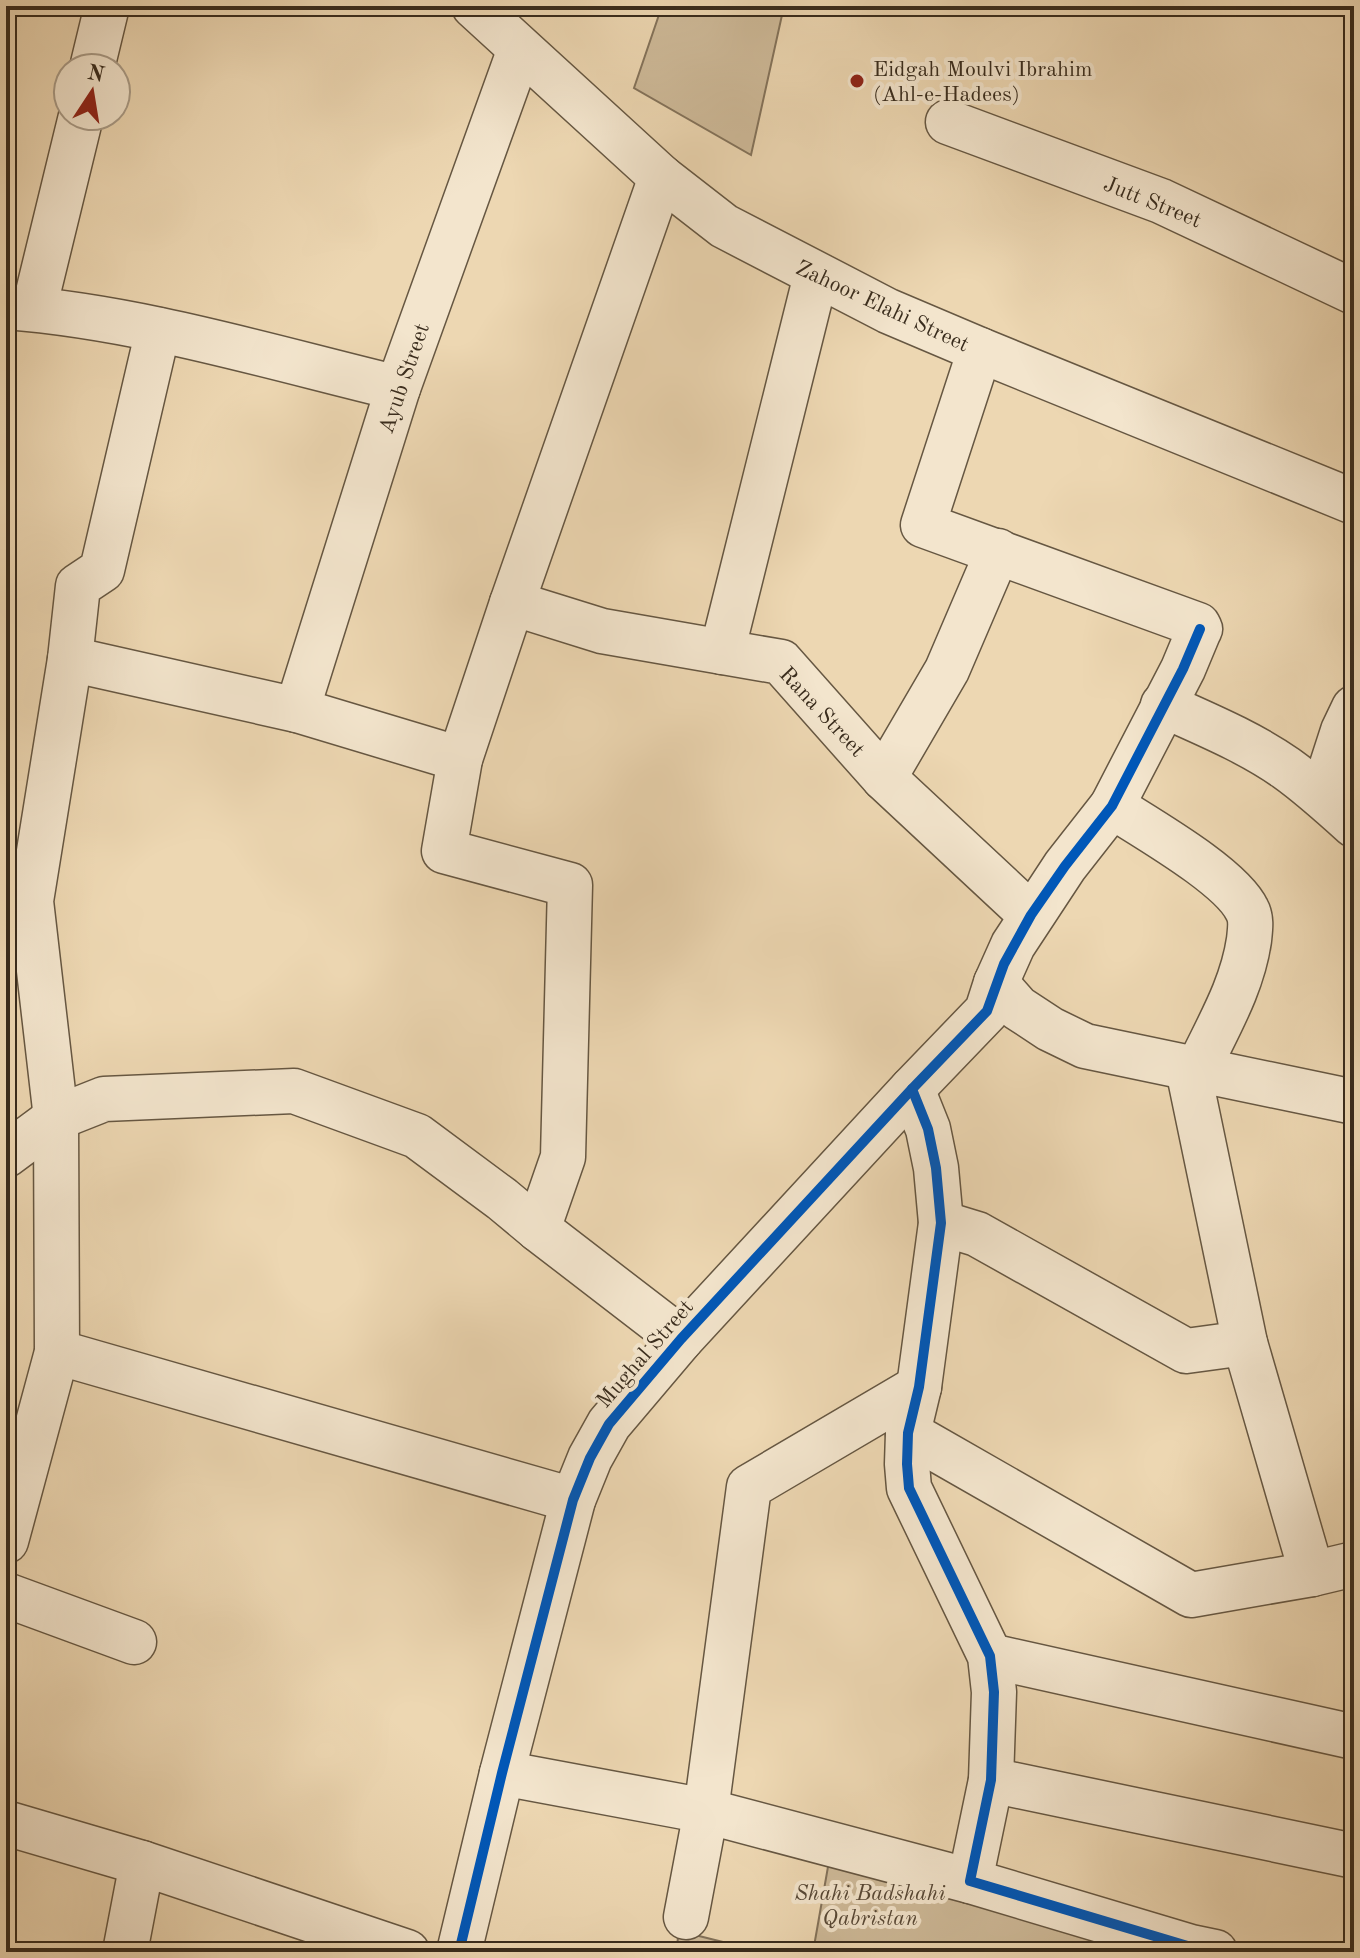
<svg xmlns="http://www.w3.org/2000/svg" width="1360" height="1958" viewBox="0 0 1360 1958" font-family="'Old Standard TT',serif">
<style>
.green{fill:#ceba99;stroke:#84735b;stroke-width:2}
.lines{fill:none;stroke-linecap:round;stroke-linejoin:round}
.minor-casing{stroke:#665742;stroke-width:47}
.minor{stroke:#f3e5cd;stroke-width:44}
.cycleway-casing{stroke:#f3e5cd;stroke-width:15}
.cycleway{stroke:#0057b8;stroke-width:10}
.poi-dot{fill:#8f2418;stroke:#f3e5cd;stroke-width:3}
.labels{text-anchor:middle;stroke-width:8;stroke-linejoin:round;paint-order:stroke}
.poi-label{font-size:22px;fill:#392c1d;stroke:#f3e5cd;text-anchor:start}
.street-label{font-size:22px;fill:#392c1d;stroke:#f3e5cd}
.park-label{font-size:22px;font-style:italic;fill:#574836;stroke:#f3e5cd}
</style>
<rect width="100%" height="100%" fill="#edd7b2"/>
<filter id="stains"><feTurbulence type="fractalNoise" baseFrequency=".0025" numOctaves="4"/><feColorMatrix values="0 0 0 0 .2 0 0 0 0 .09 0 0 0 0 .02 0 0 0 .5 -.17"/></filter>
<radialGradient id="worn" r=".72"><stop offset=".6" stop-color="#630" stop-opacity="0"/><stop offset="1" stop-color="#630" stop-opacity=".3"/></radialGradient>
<g class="green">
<polygon points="662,6 784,6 751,155 634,88"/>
<polygon points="832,1844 1215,1952 813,1952"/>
<polygon points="679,1931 763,1952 676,1952"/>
</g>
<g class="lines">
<g class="minor-casing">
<g id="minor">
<polyline points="474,6 661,177 724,226 888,311 980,350 1354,502"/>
<polyline points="92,68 107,6"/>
<polyline points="948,122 1161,201 1354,292"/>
<path d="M6,307C139,317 269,357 398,388"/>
<polyline points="34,309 81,116"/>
<polyline points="512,603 602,631 781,662 884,778 1031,915"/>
<polyline points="722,652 816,275"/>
<polyline points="70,659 297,710 460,759"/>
<path d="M1163,705C1205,724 1249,742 1286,768C1310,785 1332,805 1354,825"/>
<polyline points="297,710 398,388 520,49"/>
<polyline points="884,778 947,670 998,551"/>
<polyline points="1322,796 1343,731 1354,708"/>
<path d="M1112,806C1146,828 1231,876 1247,910C1252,919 1250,930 1249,940C1242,988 1217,1028 1197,1071"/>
<polyline points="996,983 1018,1008 1050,1029 1085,1046 1354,1102"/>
<polyline points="1188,1069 1245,1343 1312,1574"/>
<polyline points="912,1089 928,1129 936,1168 941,1223 919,1387 908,1433 907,1464 909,1488 990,1656 994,1692 991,1780 970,1881 1191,1947 1215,1952"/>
<polyline points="6,1155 56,1118 104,1099 294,1091 417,1136 502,1199 538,1229 681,1339"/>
<polyline points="941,1223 977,1234 1186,1351 1245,1343"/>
<polyline points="538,1229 563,1157 570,885 444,851 460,759 512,603 661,177"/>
<polyline points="57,1352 573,1500"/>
<polyline points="908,1433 1191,1595 1312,1574 1354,1564"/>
<polyline points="6,1541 57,1352 56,1118 31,901 70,659 78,586 102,570 158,330"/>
<polyline points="6,1595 134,1642"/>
<polyline points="990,1656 1354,1737"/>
<polyline points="502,1773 706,1811 970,1881"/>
<polyline points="991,1780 1354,1856"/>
<polyline points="6,1823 142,1863 407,1952"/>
<polyline points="686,1917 706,1811 749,1487 919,1387"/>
<polyline points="125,1952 142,1863"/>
<polyline points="459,1952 502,1773 573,1500 590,1458 609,1424 681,1339 912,1089 987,1011 996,983 1013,945 1065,866 1112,806 1183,669 1198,633 1200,629 1198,625 923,525 980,350"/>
</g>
</g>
<use href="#minor" class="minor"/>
<g class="cycleway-casing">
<g id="cycleway">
<polyline points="912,1089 928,1129 936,1168 941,1223 919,1387 908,1433 907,1464 909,1488 990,1656 994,1692 991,1780 970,1881 1191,1947 1215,1952"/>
<polyline points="459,1952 502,1773 573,1500 590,1458 609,1424 681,1339 912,1089 987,1011 1004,964 1031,915 1065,866 1112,806 1183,669 1200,629"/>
</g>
</g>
<use href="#cycleway" class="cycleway"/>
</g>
<circle class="poi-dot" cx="857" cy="81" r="8"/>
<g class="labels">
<g class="poi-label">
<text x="873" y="76">Eidgah Moulvi Ibrahim<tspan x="873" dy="25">(Ahl-e-Hadees)</tspan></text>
</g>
<g class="street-label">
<text transform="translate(1153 201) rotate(22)" y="8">Jutt Street</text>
<text transform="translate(883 305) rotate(25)" y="8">Zahoor Elahi Street</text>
<text transform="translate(403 378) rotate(-71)" y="8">Ayub Street</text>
<text transform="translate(823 711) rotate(47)" y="8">Rana Street</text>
<text transform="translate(644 1353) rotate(-49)" y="8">Mughal Street</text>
</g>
<g class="park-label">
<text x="870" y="1900">Shahi Badshahi<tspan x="870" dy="25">Qabristan</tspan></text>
</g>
</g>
<rect width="1360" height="1958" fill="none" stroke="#edd7b2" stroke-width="32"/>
<rect x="8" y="8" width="1344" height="1942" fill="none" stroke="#392c1d" stroke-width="4"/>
<rect x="16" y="16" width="1328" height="1926" fill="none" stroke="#392c1d" stroke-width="2"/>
<g transform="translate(92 92) rotate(12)"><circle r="38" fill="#f3e5cd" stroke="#a99b87" stroke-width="2"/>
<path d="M0-6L14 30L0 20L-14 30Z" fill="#8f2418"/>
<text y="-12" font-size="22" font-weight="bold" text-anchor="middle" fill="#392c1d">N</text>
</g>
<rect width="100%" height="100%" filter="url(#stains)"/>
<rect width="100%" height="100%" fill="url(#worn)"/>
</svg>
